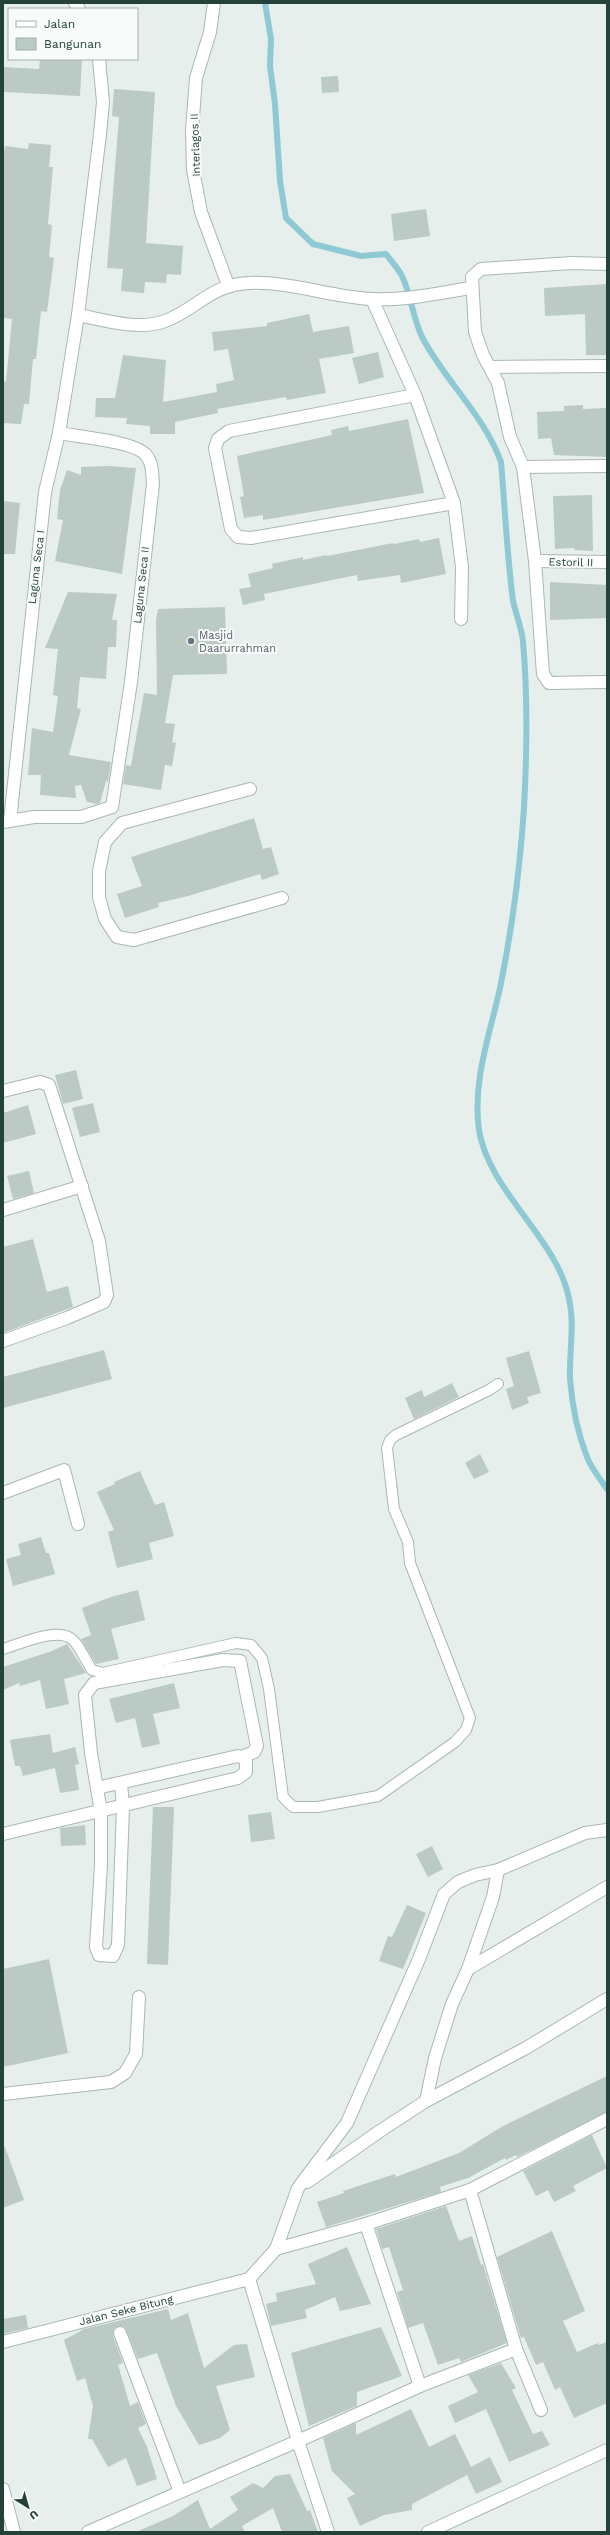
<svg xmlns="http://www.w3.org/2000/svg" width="610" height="2535" viewBox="0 0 610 2535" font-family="'Work Sans',sans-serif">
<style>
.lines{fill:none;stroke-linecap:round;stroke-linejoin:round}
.stream{stroke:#8ec9d4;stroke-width:6}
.building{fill:#bbcac4}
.service-casing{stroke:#a8b8b2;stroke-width:12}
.minor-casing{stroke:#a8b8b2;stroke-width:14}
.tertiary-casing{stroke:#a8b8b2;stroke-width:14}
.service{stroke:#fff;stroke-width:10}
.minor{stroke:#fff;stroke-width:12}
.tertiary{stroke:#fff;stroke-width:12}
.worship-dot{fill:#6b7280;stroke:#f7fbf9;stroke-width:1.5}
.labels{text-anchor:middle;stroke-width:4;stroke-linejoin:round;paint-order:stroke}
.street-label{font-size:11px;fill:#24423a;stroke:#f7fbf9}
.worship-label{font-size:11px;fill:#5b616d;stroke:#f7fbf9;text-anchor:start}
</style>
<rect width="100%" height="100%" fill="#e6efeb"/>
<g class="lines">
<path class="stream" d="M265,3L271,39L270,66L275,104L280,181L286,218L313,244L361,256L386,254C391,261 398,268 402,276C411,295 413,318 422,337C445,381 484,415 501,462C505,508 507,555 513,601C516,615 522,628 523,642C528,697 527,753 524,808C520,868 512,930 500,988C490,1034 472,1082 479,1130C489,1192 558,1239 569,1299C575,1325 569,1352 570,1379C572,1404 578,1434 587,1457C591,1468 600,1479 607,1489"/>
</g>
<g class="building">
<polygon points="40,59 82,59 80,96 3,92 3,67 39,69"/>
<polygon points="338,76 339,92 322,93 321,77"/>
<polygon points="114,89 155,92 146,243 183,246 181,275 167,274 166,283 145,282 144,293 121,291 123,269 107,268 119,117 112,116"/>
<polygon points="29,143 51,145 49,167 53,167 48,224 52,225 49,257 54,258 47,312 41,311 36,359 33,359 29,404 24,404 21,424 3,423 3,381 6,382 12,319 3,318 3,161 5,146 28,149"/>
<polygon points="426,209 430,236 394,241 391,214"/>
<polygon points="607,284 606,355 586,355 585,314 545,316 544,288"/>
<polygon points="309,314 313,332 349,326 354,353 319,359 326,393 287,400 286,397 217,409 218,413 175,422 175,434 150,434 150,426 126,424 127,418 95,417 96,398 115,398 123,355 166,360 163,402 217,392 216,384 234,380 228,349 214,351 212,332 267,326 267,323"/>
<polygon points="378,352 384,377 359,384 352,358"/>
<polygon points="583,405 583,409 606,408 607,457 554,455 551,438 538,439 537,412 564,411 564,406"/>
<polygon points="408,419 424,493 263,520 263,515 244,518 240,497 244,496 237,456 332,435 331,430 348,426 349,431"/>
<polygon points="108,466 136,468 122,574 55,561 63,520 57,519 60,490 67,470 81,475 81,467"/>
<polygon points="592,495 593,551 574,550 574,548 555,549 553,496"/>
<polygon points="3,501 20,503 15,554 3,554"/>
<polygon points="439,538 446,574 401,583 400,575 358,581 357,575 264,594 265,600 243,605 239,589 251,587 248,574 273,568 272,564 303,557 303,560 326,555 327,556 393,543 394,544 419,539 420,542"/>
<polygon points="550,582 607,585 607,618 550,620"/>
<polygon points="68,592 117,594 112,620 117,620 116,647 108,647 106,679 80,677 77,708 81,709 69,755 111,762 108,782 106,781 100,803 97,804 87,802 81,785 75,786 76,798 40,795 41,775 28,775 32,728 53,732 58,696 53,695 58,649 45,648"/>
<polygon points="225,607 227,674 173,675 165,723 175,724 172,742 176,743 172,766 165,765 161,790 123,784 126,765 131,766 144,693 157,695 156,620 158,609"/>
<polygon points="254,818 263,849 271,847 279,874 262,880 260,874 188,896 158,903 159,907 125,918 117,894 142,886 131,857"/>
<polygon points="76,1070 83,1099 63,1104 55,1075"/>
<polygon points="93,1103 100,1132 80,1137 72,1108"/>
<polygon points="28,1105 36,1134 3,1143 3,1113"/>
<polygon points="29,1171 34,1193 13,1199 7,1176"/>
<polygon points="33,1239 47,1292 68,1286 73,1307 3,1333 3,1247"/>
<polygon points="104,1350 112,1379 3,1408 3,1377"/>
<polygon points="529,1351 541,1393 527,1397 529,1403 512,1410 506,1389 514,1386 506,1358"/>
<polygon points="452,1383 459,1397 414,1419 405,1398 422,1390 424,1397"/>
<polygon points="480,1454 489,1472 474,1479 465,1463"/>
<polygon points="140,1471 155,1505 164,1502 174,1536 149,1543 153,1559 117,1568 108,1532 114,1530 97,1492 115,1484 114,1482"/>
<polygon points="41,1537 46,1553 49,1553 55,1574 13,1586 6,1559 21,1555 18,1544"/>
<polygon points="138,1590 145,1620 111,1629 119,1659 96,1664 81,1639 91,1635 82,1608 111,1597"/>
<polygon points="67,1644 86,1673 64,1679 69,1704 46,1709 40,1680 20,1686 19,1683 3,1690 3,1667 52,1651"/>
<polygon points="174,1683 180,1708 153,1714 160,1744 142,1748 135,1718 116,1723 109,1699"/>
<polygon points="50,1734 53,1753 75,1747 79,1764 75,1765 79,1790 60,1793 55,1768 23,1776 20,1766 15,1766 10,1740"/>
<polygon points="153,1807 174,1807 168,1965 147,1964"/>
<polygon points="271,1812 275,1839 251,1842 248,1815"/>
<polygon points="85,1825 86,1845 61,1846 60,1828"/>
<polygon points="432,1846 443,1869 428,1877 416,1854"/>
<polygon points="407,1905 426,1913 403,1969 379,1961 388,1936 392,1937"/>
<polygon points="49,1959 68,2053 3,2067 3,1969"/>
<polygon points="607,2076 607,2112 517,2157 516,2155 506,2160 505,2158 468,2178 440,2187 441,2192 326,2227 317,2202 344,2193 343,2191 395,2174 396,2177 459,2153 503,2126"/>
<polygon points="592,2135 607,2168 573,2186 576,2191 554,2202 548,2190 536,2196 523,2171"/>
<polygon points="3,2147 5,2147 24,2200 3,2208"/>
<polygon points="446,2206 459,2241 472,2236 481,2265 483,2264 507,2343 461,2362 459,2358 438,2365 423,2323 408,2328 397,2292 403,2290 389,2247 382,2249 376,2229"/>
<polygon points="552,2231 585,2311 563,2321 577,2352 598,2343 599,2345 607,2342 607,2403 574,2418 560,2387 555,2390 543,2362 536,2365 524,2337 521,2338 497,2257"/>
<polygon points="347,2247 371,2304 340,2311 335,2297 305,2310 307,2318 271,2326 266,2304 277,2301 276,2293 316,2284 308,2264"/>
<polygon points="168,2309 171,2320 188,2313 204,2368 234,2345 247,2344 255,2377 216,2386 230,2430 220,2438 199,2445 176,2406 157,2353 138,2359 125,2327 121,2326 114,2328 113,2336 123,2363 118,2365 130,2406 138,2402 146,2424 138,2428 147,2447 157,2479 137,2486 126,2458 108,2467 92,2439 88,2439 93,2406 85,2378 77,2381 64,2340 84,2329"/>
<polygon points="26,2315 28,2328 3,2334 3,2319"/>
<polygon points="381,2327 402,2376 357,2392 357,2406 309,2426 291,2353"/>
<polygon points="501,2363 516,2388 512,2390 533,2434 542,2431 550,2445 509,2462 486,2409 455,2423 448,2406 478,2392 468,2375"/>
<polygon points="411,2409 429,2447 455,2434 471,2467 490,2457 502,2482 476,2494 467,2475 412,2504 412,2510 384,2515 360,2526 347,2498 355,2494 332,2471 323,2438 356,2423 356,2435"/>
<polygon points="290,2474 307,2511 310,2510 318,2532 282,2532 273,2508 242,2526 245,2532 136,2532 173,2516 198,2500 210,2529 238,2510 230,2497 253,2483 263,2488 275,2476"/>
</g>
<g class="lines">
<g class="service-casing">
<path id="service" d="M3,1649C20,1644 60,1625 74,1641C81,1649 86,1661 92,1670L103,1673L236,1643L251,1645L262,1658L269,1689L283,1797L293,1807H318L378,1796L455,1742L466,1730L470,1718L410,1563L408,1542L394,1509L387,1448L390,1440L396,1435L489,1390L498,1384"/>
</g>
<g class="minor-casing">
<g id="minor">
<polyline points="75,3 79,9"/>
<polyline points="214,3 210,32 196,78 192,130 193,170 201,212 228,285"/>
<polyline points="607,264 572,263 481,269 472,277 475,332 483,355 498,383 510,437 523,467 535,561 543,674 549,683 607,682"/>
<polyline points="372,299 415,395 454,503 462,567 461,619"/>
<path d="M78,315C105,320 138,331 165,321C197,309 210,285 249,283C288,281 332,297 372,299C404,301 439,293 471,288"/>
<polyline points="490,367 607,366"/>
<polyline points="415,395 229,431 218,439 215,448 231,529 238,537 251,538 454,503"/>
<path d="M59,433C79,437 134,441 146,455C153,463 152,474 153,484L131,682L112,807"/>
<polyline points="523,467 607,466"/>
<polyline points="535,561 607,562"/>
<polyline points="250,789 122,823 105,842 99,871 99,897 105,919 117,937 134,940 282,898"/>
<polyline points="10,821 45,492 59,433 78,315 100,134 103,102 99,59"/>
<polyline points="3,822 34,817 81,817 112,807"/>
<polyline points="3,1091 40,1082 49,1085 99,1241 107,1295 104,1302 67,1318 3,1341"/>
<polyline points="3,1210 82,1186"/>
<polyline points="3,1493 64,1470 78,1524"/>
<polyline points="97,1788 238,1756 242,1757 254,1752 257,1746 240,1661 223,1660 94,1683 85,1695 91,1753 101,1812 101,1865 96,1947 99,1955 113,1956 118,1945 123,1807 121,1783"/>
<polyline points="3,1834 238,1778 246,1772 246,1761 242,1757"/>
<polyline points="468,1969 493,1897 498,1870"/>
<polyline points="3,2094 111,2082 125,2073 136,2054 139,1997"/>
<polyline points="426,2101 435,2058 452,2004 468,1969 607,1887"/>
<polyline points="307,2182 380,2131 426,2101 526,2048 607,1999"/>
<polyline points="470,2190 516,2349 541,2410"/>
<polyline points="366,2224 420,2386"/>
<polyline points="276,2249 366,2224 470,2190 607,2119"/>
<polyline points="249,2279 276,2249 298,2188 347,2123 419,1959 444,1894 458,1882 475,1875 498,1870 585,1833 607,1830"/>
<polyline points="249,2279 298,2441 420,2386 516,2349"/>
<polyline points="120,2333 180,2492"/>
<polyline points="3,2342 249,2279"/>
<polyline points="88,2532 298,2441 328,2532"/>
<polyline points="428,2532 607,2450"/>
</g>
</g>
<g class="tertiary-casing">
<polyline id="tertiary" points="3,2489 14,2532"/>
</g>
<use href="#service" class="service"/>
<use href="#minor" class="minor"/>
<use href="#tertiary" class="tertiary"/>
</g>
<circle class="worship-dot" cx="191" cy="641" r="4"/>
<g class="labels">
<g class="street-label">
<text transform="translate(195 145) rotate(-92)" y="4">Interlagos II</text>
<text transform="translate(571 562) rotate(1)" y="4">Estoril II</text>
<text transform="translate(36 567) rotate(-83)" y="4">Laguna Seca I</text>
<text transform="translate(141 585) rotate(-84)" y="4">Laguna Seca II</text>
<text transform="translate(126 2310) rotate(-14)" y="4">Jalan Seke Bitung</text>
</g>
<g class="worship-label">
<text x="199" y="639">Masjid<tspan x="199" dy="13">Daarurrahman</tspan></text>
</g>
</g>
<rect width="610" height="2535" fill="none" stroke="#24423a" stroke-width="8"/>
<rect x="8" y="8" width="130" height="52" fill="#f7fbf9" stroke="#a3b1ad"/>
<rect x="16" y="21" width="20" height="6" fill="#ffffff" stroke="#a3b1ad"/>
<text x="44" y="28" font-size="12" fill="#24423a">Jalan</text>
<rect x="16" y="38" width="20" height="12" fill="#bbcac4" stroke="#a3b1ad"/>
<text x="44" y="48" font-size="12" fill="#24423a">Bangunan</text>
<g transform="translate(28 2507) rotate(143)" stroke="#f7fbf9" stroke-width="3" paint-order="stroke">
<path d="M0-3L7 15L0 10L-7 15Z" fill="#24423a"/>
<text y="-6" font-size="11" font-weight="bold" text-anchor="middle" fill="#24423a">U</text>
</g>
</svg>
